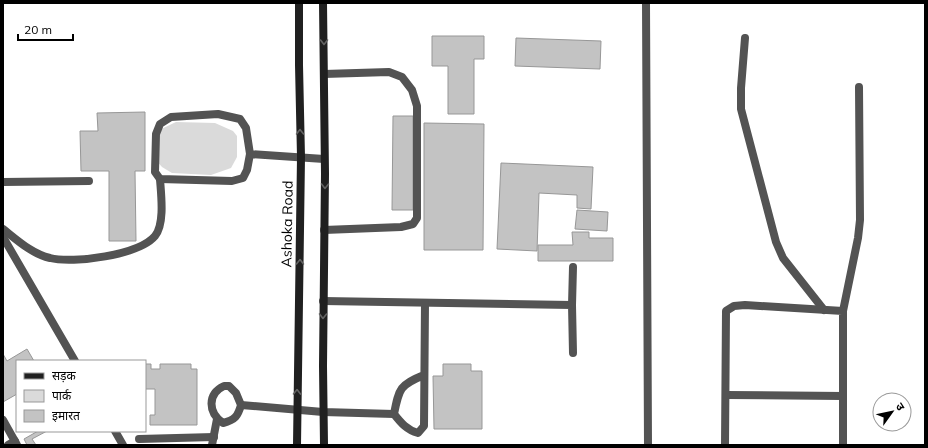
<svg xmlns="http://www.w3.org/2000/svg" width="928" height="448" viewBox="0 0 928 448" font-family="Mulish,'Noto Sans Devanagari',sans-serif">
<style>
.green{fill:#dadada}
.building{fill:#c3c3c3;stroke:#979797}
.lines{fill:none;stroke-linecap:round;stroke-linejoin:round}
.service{stroke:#535353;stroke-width:8}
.minor{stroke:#535353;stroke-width:8}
.secondary{stroke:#202020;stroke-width:8}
.oneway{stroke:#636363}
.labels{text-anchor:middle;stroke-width:3.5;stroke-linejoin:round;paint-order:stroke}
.street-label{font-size:14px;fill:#000;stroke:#fff}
</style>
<rect width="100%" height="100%" fill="#fff"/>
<polygon class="green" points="176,122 215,123 233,131 237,136 237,157 231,168 211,175 172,173 162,167 155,159 155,132"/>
<g class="building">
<polygon points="432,36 484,36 484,59 474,59 474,114 448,114 448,66 432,66"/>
<polygon points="516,38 601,41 600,69 515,66"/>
<polygon points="145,112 145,171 135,171 136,241 109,241 109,171 81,171 80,131 98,131 97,113"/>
<polygon points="393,116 413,116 413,210 392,210"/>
<polygon points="424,123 484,124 483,250 424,250"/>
<polygon points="501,163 593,167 591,209 577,208 577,195 539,193 537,251 497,249"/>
<polygon points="577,210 608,212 607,231 575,229"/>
<polygon points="572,232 589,232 589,238 613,238 613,261 538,261 538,245 573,245"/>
<polygon points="27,349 34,361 17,361 17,394 3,402 3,354 7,361"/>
<polygon points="145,364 151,364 151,369 160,369 160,364 191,364 191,369 197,369 197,425 150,425 150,415 155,415 155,389 145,389"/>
<polygon points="443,364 471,364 471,371 482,371 482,429 434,429 433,376 443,376"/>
<polygon points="38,431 47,431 32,439 36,445 27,445 24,439"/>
</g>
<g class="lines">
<g class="service">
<polyline points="745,38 741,88 741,109 776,242 783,258 824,310"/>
<polyline points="324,74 389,72 402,77 412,90 417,106 417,218 413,224 401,227 324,230"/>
<polyline points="250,154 247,170 243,178 232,181 160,179 155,172 156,134 160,124 171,117 218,114 240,119 246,128 250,154 324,159"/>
<polyline points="3,182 89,181"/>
<path d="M3,229C17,240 32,254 50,258C73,264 139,255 155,236C165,224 161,194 160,179"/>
<polyline points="323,301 572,305 573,353"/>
<polyline points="572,305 573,267"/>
<polyline points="843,311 858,238 860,220 859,87"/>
<path d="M424,375C400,385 399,388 394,414C401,423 407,430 418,433L424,426L425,303"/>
<path d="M224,386H229L236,393L241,405C238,416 235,420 223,423C208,413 207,394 224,386Z"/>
<polyline points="726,395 843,396"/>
<polyline points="241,405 323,412 394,414"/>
<polyline points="3,420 17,445"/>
<polyline points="139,439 214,437"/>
<polyline points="8,445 15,441"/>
<polyline points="212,445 217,419"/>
<polyline points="725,445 726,311 734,306 745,305 843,311 843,445"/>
</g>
<g class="minor">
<polyline points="646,3 648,445"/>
<polyline points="3,237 75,361"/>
<polyline points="115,431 123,445"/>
</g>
<g class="secondary">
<polyline points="323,3 325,174 323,366 324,445"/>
<polyline points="297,445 301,157 299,65 299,3"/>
</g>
</g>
<defs><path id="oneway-chevron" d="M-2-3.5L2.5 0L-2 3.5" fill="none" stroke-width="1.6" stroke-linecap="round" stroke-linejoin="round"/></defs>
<g class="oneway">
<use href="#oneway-chevron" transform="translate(324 42) rotate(90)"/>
<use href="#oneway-chevron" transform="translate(300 132) rotate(-91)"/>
<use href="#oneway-chevron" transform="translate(325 186) rotate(91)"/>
<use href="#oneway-chevron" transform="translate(300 262) rotate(-89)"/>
<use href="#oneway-chevron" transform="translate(323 316) rotate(91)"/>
<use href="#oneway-chevron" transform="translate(297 392) rotate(-89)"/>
</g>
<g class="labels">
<g class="street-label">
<text transform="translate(287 224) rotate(-89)" y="5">Ashoka Road</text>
</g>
</g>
<rect width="928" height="448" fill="none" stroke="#000000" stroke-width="8"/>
<rect x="16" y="360" width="130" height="72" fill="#ffffff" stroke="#999999"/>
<rect x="24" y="373" width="20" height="6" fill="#202020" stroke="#999999"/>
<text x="52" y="380" font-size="12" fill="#000000">सड़क</text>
<rect x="24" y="390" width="20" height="12" fill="#dadada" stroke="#999999"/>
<text x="52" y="400" font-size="12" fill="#000000">पार्क</text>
<rect x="24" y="410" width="20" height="12" fill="#c3c3c3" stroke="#999999"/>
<text x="52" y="420" font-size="12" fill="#000000">इमारत</text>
<g transform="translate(892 412) rotate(57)"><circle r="19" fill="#ffffff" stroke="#999999"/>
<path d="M0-3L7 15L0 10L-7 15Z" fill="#000000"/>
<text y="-6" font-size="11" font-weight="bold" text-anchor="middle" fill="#000000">उ</text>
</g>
<path d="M18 34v6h55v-6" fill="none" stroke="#000000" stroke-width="2"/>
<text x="24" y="34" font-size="12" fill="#000000" stroke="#ffffff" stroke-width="3" paint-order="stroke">20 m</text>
</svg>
